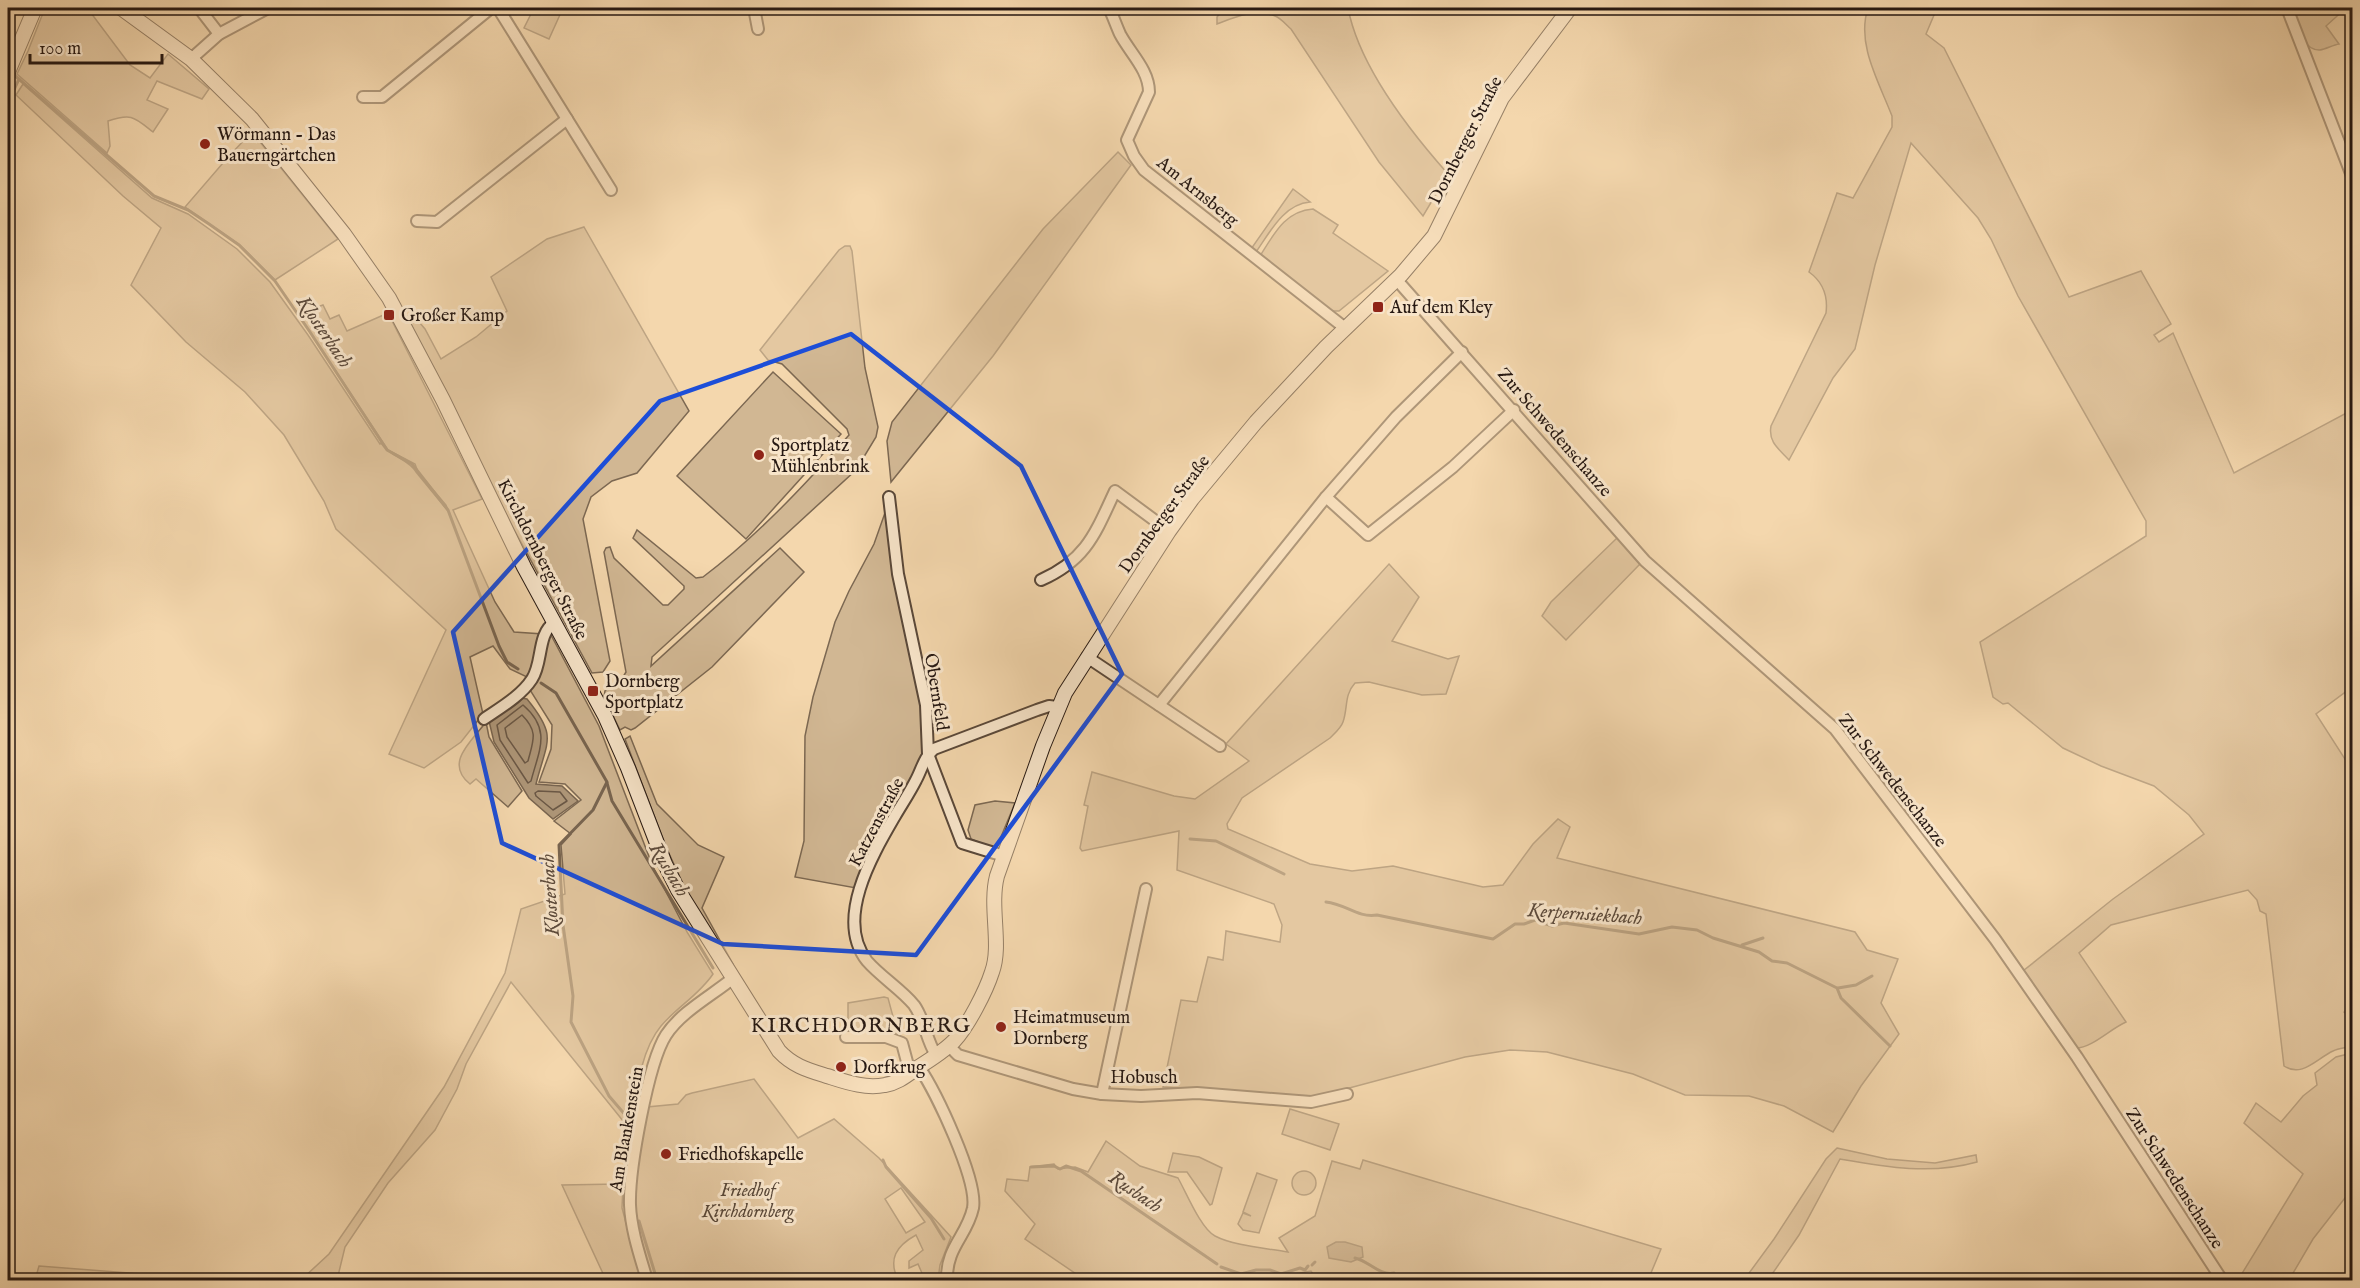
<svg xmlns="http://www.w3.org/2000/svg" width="2360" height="1288" viewBox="0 0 2360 1288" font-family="'IM FELL English',serif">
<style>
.green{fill:#d1b793;stroke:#7c6852;stroke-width:1.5;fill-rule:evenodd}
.water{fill:#ae9678;stroke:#78644f;stroke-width:1.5}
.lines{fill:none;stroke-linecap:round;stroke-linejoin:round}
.shore{stroke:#6a5745;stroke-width:1.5}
.stream{stroke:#78644f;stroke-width:3}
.street-casing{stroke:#5a4839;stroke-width:14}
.secondary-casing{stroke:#261812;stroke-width:16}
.street{stroke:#f8e5ca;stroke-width:10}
.secondary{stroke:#f8e5ca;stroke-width:14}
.marked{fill:none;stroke:#1d4ed8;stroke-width:4.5;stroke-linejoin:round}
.poi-dot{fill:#8f2418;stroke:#f8e5ca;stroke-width:2}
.labels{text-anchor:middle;stroke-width:6;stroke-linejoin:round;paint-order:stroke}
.poi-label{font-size:18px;fill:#261812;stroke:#f8e5ca;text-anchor:start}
.street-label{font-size:18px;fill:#261812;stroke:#f8e5ca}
.park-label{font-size:18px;font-style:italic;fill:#594839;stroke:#f8e5ca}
.water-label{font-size:20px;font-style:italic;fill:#5c4a3b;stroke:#f8e5ca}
.quarter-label{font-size:21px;letter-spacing:1.5px;fill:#261812;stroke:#f8e5ca}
</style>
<rect width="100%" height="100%" fill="#f4d7ad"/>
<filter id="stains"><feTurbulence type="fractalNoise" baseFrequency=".00333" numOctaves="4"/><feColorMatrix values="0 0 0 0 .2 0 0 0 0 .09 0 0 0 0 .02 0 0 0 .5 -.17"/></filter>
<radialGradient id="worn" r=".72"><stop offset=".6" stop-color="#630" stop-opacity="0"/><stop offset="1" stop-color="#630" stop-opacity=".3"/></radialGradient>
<g class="green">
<path d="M45,8H95L91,13L130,65L150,78L168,54L209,89L202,99L157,81L147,100L168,109L153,132C134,117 132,113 108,121L110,146L107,153L17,74L28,51Z"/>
<polygon points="534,8 563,8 549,39 524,28"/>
<path d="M1224,8H1348C1359,66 1409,130 1448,174L1423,216L1379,162L1291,29C1286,25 1281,18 1275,16C1256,8 1235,17 1217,24V17Z"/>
<path d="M1868,8H1937L1926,34L1944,48L2069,297L2141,271L2171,324L2154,335L2159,342L2173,333L2234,473L2352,410V687L2316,714L2352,770V1002L2344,1012L2352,1018V1046C2346,1048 2339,1048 2333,1051C2316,1059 2302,1078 2284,1066L2266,914L2260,911L2257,900L2248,890L2111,925L2079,953L2126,1022C2110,1029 2092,1048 2076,1048L2023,971L2113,899L2204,834L2189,815L2154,786L2101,766L2063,748L2008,703L2003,704L1993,697L1980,642L2146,536V521L2018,296L1991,239L1978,218L1911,143L1875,265L1855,349L1833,378L1789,460C1779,449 1768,442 1771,426L1826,313C1828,297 1823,282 1809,272L1837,193L1853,198L1892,127V116C1879,82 1856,44 1868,8Z"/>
<path d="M2291,8H2346L2326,26L2339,44C2333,45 2326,49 2320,50C2301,51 2296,21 2291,8Z"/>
<path d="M23,84L152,198L188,214L237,249L270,282L308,335L380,444L381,443C390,457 409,459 416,472L448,511L446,505L418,472L415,464L388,450L298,314L323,305L330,319L339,315L347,331L388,313L482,499L453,510L495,602L514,632L543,634L529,678L510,669L493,646L470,657L483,714L461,742L424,768L389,754L446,630L336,529L324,501L284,435L245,392L186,342L131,285L161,228L123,196L16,95Z"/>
<polygon points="252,132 338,239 275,280 240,245 185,207 229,156"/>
<polygon points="1118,152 1131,165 993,356 891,482 887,441 892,422 1043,229"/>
<path d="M1293,189L1310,202C1284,204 1270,232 1256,252L1251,249Z"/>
<path d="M1313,209L1338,225L1333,233L1388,271L1339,311H1331L1260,256C1274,234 1285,211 1313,209Z"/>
<polygon points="584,227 689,411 637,473 612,481 591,497 583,519 610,661 603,672 592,673 510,522 409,320 414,316 425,329 441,359 476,337 507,311 491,277 547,239"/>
<path d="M845,246H850L852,251L865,368L878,427L876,437L856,470L652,657L651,666L780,548L804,572L712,667L635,728L631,730L625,727L620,730L604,697L605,691L623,677L626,672L604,552L606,548L610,547L614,558L663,605H668L684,589V586L633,538L637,530L696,578L703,577C757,536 804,486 849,435L847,429L782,364L768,360L760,350L839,250Z"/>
<polygon points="773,372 841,434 746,539 677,476"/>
<polygon points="886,510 921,698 923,750 920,763 856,888 795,877 804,841 805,736 813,697 835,622 849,591 874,544"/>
<polygon points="1618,537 1640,564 1566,640 1542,616 1551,602"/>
<path d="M1389,564L1419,597L1392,641L1448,659L1459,656L1446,694L1422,695L1369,682L1355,683C1344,695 1348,708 1343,722C1341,728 1335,733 1330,738L1242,798L1227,824L1228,829L1310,864L1352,871L1393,866L1483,887L1503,885L1533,844L1558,819L1570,827L1557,858L1855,932L1867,950L1898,959L1881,1003L1899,1034L1861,1086L1833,1132L1784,1106L1749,1096L1685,1095L1633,1074L1547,1052L1510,1050L1465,1057L1312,1098L1163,1087L1181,1000L1197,1002L1208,957L1223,960L1226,931L1280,942L1282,925L1274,904L1177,870L1179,831L1082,851L1080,848L1088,806L1084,805L1092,772L1174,796L1195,799L1249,761L1226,744Z"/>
<path d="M548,635H551L599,726L653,867L687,932L713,974C699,995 677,1007 661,1026C640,1051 634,1101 632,1132L511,982L466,1064L457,1089L435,1130L388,1183L345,1247L337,1280H301L329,1254L444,1087L505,973L521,909L565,894L561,845L571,834L554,821L581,800L565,784L539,782L551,749L552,725L530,690Z"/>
<path d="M486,722L489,737L522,791L508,807L476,779L470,784C444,763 471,742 486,722Z"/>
<polygon points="630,736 657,804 698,845 724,857 702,908 733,964 731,965 697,913 684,886 666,847 625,739"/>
<polygon points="995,801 1015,803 996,849 971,839 968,830 975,805"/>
<polygon points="884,997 888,998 898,1035 889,1034 885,1029 871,1029 868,1033 856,1033 852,1022 848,1021 848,1003"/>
<polygon points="2352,1053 2352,1189 2313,1239 2289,1280 2238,1280 2303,1174 2244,1123 2256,1103 2281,1122 2303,1096 2317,1085 2315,1073 2336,1057"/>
<path d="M754,1079L798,1138L834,1119L879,1158L951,1237L940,1265L938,1280H925L918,1264L909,1268V1261L923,1250L916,1235C896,1246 888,1259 898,1280H650L637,1229L633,1192L647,1107L678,1104L686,1095L692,1093ZM901,1188L925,1222L906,1233L885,1199Z"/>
<polygon points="1290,1109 1339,1124 1330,1150 1282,1134"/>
<path d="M1106,1141L1140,1166L1178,1178C1186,1192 1201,1229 1215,1236C1234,1246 1266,1248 1288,1252L1279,1238L1315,1216L1332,1161L1360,1169L1363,1160L1661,1249L1648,1280H1317L1311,1271L1260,1280H1085L1025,1239L1035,1224L1005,1191L1007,1179L1028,1181L1030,1167L1054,1164L1058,1169L1075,1167L1088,1172Z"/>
<path d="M1837,1148L1887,1159L1935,1163L1976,1155L1977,1162C1931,1175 1886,1167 1840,1159L1799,1235L1768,1280H1744L1774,1239L1826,1159Z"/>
<polygon points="1173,1153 1199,1157 1222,1168 1212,1204 1210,1205 1187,1172 1168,1172"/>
<circle cx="1304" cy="1183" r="12"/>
<polygon points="1257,1173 1277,1180 1259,1233 1243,1230 1238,1224 1243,1213 1251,1216 1243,1212"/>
<polygon points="619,1184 623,1185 622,1208 641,1280 606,1280 562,1185"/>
<polygon points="39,1266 168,1276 198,1280 35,1280"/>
</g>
<g class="water">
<path d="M521,698L527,699C558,737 547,740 536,784L562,786L578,801L553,819L529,798L494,742L489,721Z"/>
<polygon points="1336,1242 1345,1242 1362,1247 1363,1257 1351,1262 1329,1258 1327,1247"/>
</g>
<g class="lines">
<g class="shore">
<path d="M523,705C552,730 539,750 531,781L528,783L500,740L497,725Z"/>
<path d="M522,715C539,732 533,741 528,761L525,763L507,737L505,728Z"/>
<polygon points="538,791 560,792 567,801 553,810 536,796 535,793"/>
</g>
<g class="stream">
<polyline points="13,74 154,196 188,210 209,224 239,245 275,281 310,332 383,444 387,450 412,464 448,510 499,646 507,662 518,669"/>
<polyline points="8,103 19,79"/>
<polyline points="541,683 556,693 607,782 593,810 559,845 563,925 573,996 571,1022 609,1096 633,1124"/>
<polyline points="607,783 612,801 713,968"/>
<polyline points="1190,839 1216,841 1284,874"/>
<path d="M1326,902C1346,904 1357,918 1377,915L1493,939L1515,924H1524L1535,920L1552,926L1564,923L1639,934L1672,927L1697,930L1713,938L1759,952L1772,961L1787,963L1837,988L1841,998L1890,1046"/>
<polyline points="1742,945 1763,938"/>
<polyline points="1838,988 1856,985 1872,976"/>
<polyline points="883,1160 886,1167 931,1218 944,1239"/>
<polyline points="1031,1167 1054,1166 1060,1169 1066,1166 1081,1171 1217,1264"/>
<polyline points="639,1221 657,1280"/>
<path d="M1355,1258C1369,1261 1379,1276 1394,1273L1398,1280"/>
<polyline points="1312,1265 1315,1262"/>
<polyline points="1221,1267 1241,1274 1256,1270 1270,1270 1281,1274 1300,1268 1305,1270 1308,1266"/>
</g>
<g class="street-casing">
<g id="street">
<polyline points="199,8 219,34"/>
<polyline points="498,8 611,190"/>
<polyline points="754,8 758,29"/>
<path d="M1109,8C1113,16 1116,25 1120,34C1130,53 1149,70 1149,92L1127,140L1134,156L1144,170L1345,328"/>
<polyline points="2287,8 2352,176"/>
<polyline points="191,59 219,34 268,8"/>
<polyline points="363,97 382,97 491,8"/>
<polyline points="417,221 437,222 567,119"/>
<polyline points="2352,248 2352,256"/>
<polyline points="1396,279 1645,561 1835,729 1995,939 2077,1057 2222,1280"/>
<polyline points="889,497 898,574 926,705 928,754 962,843 1004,856"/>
<polyline points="1326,497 1368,535 1453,467 1514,410"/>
<path d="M1041,580C1086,560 1095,534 1115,491L1169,531"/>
<polyline points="1087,657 1220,746"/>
<polyline points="1159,705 1326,497 1396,417 1462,352"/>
<path d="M484,719C500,708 521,696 532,679C543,663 537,634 554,623"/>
<polyline points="846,1037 886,1037 902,1043 910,1073"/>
<polyline points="949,1046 958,1055 1073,1089 1102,1094 1141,1096 1197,1093 1311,1102 1347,1094"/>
<path d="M936,1055C926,1040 925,1020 914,1005C902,990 881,977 867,961C834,919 873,854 895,816C902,804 910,792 916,780C922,769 924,757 934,749L1037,710L1049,706L1058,707"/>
<path d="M919,1067C936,1092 978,1180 973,1208C967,1236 946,1247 947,1280"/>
<polyline points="1102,1094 1146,889"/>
<path d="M647,1280C640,1256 631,1230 630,1205C629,1170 648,1063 666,1035C681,1012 711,996 732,979"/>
</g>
</g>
<g class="secondary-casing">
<g id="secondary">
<path d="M121,8L191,59L252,119L344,234L389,298L443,400L524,567L605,716L628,768L665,864L678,890L779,1051C793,1066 808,1070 827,1076C846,1082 865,1089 885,1085C898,1083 907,1075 917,1068C930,1060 944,1051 954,1041C968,1026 986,991 992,972C1002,945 989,907 997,876L1043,746L1065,693L1169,531L1192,499L1256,422L1326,347L1401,275L1434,236L1502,98L1570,8"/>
<polyline points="8,72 35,8"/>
</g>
</g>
<use href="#street" class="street"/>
<use href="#secondary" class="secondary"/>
</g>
<path d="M0 0H2360V1288H0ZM851,334L1021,466L1122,674L916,955L723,944L502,843L453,632L660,401Z" fill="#f4d7ad" fill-opacity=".55" fill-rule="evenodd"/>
<path class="marked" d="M851,334L1021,466L1122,674L916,955L723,944L502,843L453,632L660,401Z"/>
<g class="poi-dot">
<circle cx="205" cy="144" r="6"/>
<rect x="1372" y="301" width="12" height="12" rx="3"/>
<rect x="383" y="309" width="12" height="12" rx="3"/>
<circle cx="759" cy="455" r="6"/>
<rect x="587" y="685" width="12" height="12" rx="3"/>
<circle cx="1001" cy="1027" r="6"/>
<circle cx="841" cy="1067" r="6"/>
<circle cx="666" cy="1154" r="6"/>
</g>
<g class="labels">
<g class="poi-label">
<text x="217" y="140">Wörmann - Das<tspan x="217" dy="21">Bauerngärtchen</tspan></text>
<text x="1390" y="313">Auf dem Kley</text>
<text x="401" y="321">Großer Kamp</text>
<text x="771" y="451">Sportplatz<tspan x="771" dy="21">Mühlenbrink</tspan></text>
<text x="605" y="687">Dornberg<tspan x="605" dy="21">Sportplatz</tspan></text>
<text x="1013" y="1023">Heimatmuseum<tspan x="1013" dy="21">Dornberg</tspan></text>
<text x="853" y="1073">Dorfkrug</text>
<text x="678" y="1160">Friedhofskapelle</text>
</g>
<g class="street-label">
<text transform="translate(1465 140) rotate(-63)" y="6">Dornberger Straße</text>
<text transform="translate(1198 191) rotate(39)" y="6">Am Arnsberg</text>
<text transform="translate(1555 432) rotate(49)" y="6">Zur Schwedenschanze</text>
<text transform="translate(1164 514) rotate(-54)" y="6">Dornberger Straße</text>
<text transform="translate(543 559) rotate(63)" y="6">Kirchdornberger Straße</text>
<text transform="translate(937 692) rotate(81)" y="6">Obernfeld</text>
<text transform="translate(1893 780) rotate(52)" y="6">Zur Schwedenschanze</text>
<text transform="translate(876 822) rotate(-62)" y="6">Katzenstraße</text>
<text x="1144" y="1083">Hobusch</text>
<text transform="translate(626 1129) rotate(-80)" y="6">Am Blankenstein</text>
<text transform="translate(2175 1178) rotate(57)" y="6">Zur Schwedenschanze</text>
</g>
<g class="park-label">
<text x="748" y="1196">Friedhof<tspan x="748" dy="21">Kirchdornberg</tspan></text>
</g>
<g class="water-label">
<text transform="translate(325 331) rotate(56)" y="7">Klosterbach</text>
<text transform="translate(670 869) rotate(59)" y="7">Rusbach</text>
<text transform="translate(549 895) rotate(-94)" y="7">Klosterbach</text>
<text transform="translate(1585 913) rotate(4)" y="7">Kerpernsiekbach</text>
<text transform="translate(1136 1191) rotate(34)" y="7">Rusbach</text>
</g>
<g class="quarter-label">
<text x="861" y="1032">KIRCHDORNBERG</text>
</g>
</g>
<rect width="2360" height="1288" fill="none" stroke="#f4d7ad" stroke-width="30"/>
<rect x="9" y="9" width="2342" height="1270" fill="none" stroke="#261812" stroke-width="3"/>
<rect x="15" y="15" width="2330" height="1258" fill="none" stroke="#261812" stroke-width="1.5"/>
<path d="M30 54v9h132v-9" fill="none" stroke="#261812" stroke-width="3"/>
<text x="39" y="54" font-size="18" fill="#261812" stroke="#f8e5ca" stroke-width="4.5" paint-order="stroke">100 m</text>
<rect width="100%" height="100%" filter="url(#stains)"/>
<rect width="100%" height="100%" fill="url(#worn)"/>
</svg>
